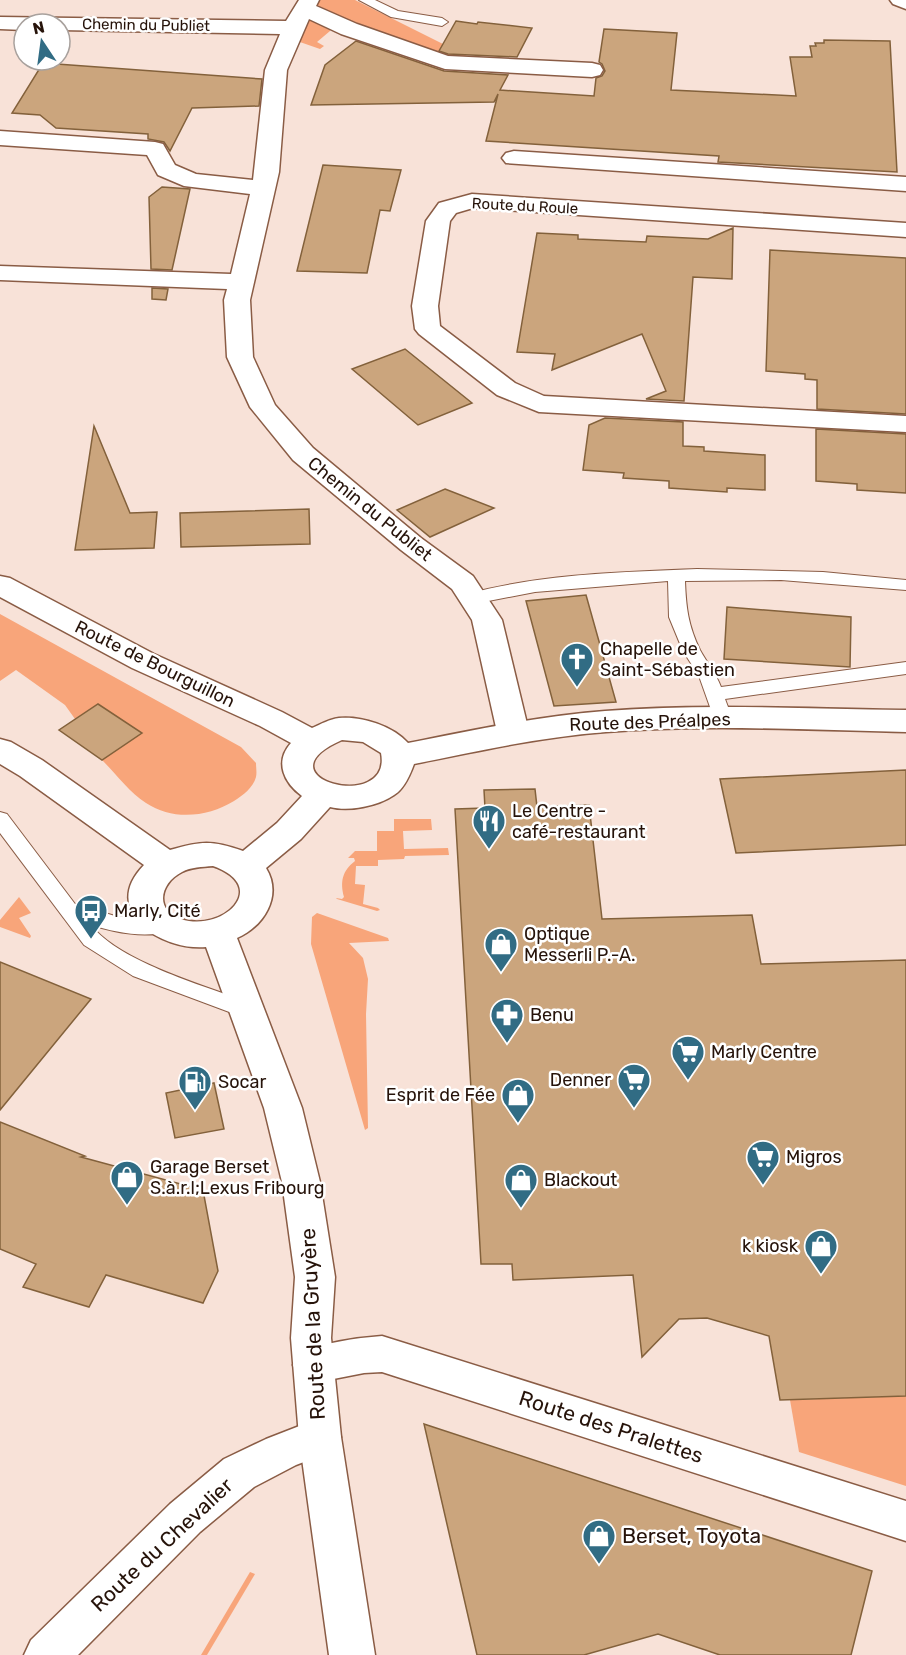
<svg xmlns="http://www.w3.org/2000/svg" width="906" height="1655" viewBox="0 0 906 1655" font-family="Rubik,sans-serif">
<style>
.green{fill:#f8a57a}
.building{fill:#cba57d;stroke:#83613b;stroke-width:1.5}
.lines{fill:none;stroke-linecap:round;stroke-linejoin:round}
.service-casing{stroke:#8a5c45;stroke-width:2}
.minor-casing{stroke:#8a5c45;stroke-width:3}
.secondary-casing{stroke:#8a5c45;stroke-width:3}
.service{fill:#fff;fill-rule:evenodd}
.minor{fill:#fff;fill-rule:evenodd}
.secondary{fill:#fff;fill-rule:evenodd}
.labels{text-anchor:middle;stroke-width:5;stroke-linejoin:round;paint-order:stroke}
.far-street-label{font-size:15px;fill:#26130a;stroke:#fff}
.street-label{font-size:18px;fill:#26130a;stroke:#fff}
.poi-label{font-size:18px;fill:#26130a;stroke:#fff;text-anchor:start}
.near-street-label{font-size:21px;fill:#26130a;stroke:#fff}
.near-poi-label{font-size:21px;fill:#26130a;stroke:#fff;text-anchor:start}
</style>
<rect width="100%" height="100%" fill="#f8e2d8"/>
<g class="green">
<path d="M319,0H355L475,60C421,54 371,29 320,9L317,3Z"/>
<polygon points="319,18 331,26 330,31 317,42 324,46 320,49 297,41 307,19"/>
<path d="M0,614L241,747L256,763C256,767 257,773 256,777C253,788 243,795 234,801C208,817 173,821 146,803C130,793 116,774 102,760L141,733L98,704L75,719L65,705L16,670L0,681Z"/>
<path d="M394,819H431L432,830L403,831L404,849L448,848L449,855L405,856L404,859L378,860V866H356L355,884L365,885L363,904L378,908L380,910L377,911L337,899L336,898L342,899L344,897C340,882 342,871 355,861L354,858H348L355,851H377V831H394Z"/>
<polygon points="19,897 31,913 19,918 31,936 30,938 0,927 0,920"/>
<polygon points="317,913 388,938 389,941 349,943 363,958 368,979 366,1014 368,1128 365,1130 311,944 312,917"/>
<polygon points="906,1396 906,1486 799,1452 790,1400"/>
<polygon points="250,1572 255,1574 207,1655 201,1655"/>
</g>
<g class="building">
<polygon points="456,21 477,24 478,22 532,28 517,57 448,54 439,51"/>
<polygon points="604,29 677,33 671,90 796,96 790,57 812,57 810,46 816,46 815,43 824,43 824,40 890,41 897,172 718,162 719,156 486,141 498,94 494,102 311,105 325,65 356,41 444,71 508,75 500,90 594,96 596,78 602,76 605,71 602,64 599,62"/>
<polygon points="43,63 262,79 259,106 192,108 170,151 164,142 148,139 148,134 56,128 40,115 12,113"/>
<polygon points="323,165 401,170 390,211 380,210 367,273 297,271"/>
<polygon points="162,187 190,189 172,270 151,269 149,197"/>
<polygon points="733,228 732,279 693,277 684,401 646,399 666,391 642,334 552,370 555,354 517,352 537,233 578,235 578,239 646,242 647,236 708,239"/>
<polygon points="770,250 906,258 906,414 817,409 817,380 805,379 805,374 766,371"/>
<polygon points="152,288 168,289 166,300 152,299"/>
<polygon points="405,349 472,403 418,425 352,369"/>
<polygon points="605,418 683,422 683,446 704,447 704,451 765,455 765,490 727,488 727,492 669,488 669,481 623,478 624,473 583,470 589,425"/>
<polygon points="94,426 130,513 157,512 154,548 75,550"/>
<polygon points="816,429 906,434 906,493 857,490 857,484 816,481"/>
<polygon points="445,489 494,508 430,537 397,510"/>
<polygon points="309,509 310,544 181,547 180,513"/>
<polygon points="586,595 616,702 554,706 526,601"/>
<polygon points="727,607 851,617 850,667 724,659"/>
<polygon points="98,704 142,733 102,760 59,730"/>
<polygon points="906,770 906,845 736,853 720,779"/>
<polygon points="535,789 537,807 589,805 602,919 752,915 761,964 906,960 906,1396 780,1400 769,1336 707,1318 679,1319 642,1357 633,1275 513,1280 512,1264 481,1264 455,809 485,808 484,790"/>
<polygon points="0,962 91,999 0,1110"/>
<polygon points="214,1083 224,1129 175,1138 166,1093"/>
<polygon points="0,1122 85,1156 81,1157 203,1190 218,1271 203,1303 106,1275 89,1307 23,1287 36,1264 0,1249"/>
<polygon points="424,1424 872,1571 851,1655 720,1655 658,1634 584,1655 477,1655"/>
</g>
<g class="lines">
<g class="service-casing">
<g id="service">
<polygon points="359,0 375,0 398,11 442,18 448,22 442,26 391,17"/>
<path d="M697,569L823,572L906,580V590L781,580L685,581C686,607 688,625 700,650C707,663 716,673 721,687L906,662V674L725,699L728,707L726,711L719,713L712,711L710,707L699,676L683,651L669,617L668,581L535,592L473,604L467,602L464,598L467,594C541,574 621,572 697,569Z"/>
<path d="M0,812L7,814L75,904L115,916L162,918L169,921L172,926L169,931C145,939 115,932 91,925C119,962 210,988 254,1004L258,1010L254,1016L247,1018L240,1016L133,976L84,945L0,833Z"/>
</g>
</g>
<g class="minor-casing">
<g id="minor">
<polygon points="299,0 319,0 316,6 357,24 448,56 592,63 600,65 603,70 600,75 592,77 445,69 341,34 309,19 287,70 279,172 250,300 253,357 275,405 313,448 421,538 473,576 502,620 529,732 524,740 513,743 502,740 497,732 472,620 452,589 401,550 293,460 250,407 227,357 224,300 227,289 0,280 0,266 231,274 250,194 184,186 158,175 147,155 0,145 0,131 155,142 163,144 175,165 196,174 253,180 265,70 280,34 60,30 60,24 24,24 24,30 0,29 0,17 286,21"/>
<polygon points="890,0 906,0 906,9 893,4"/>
<polygon points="514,151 906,177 906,191 506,163 502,158 506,153"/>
<polygon points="472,194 906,223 906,237 473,208 456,213 450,221 438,306 440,326 515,383 544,396 906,416 906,432 539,412 497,395 419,334 415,329 412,306 426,221 439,203"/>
<path d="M382,1336L906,1501V1541L382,1372L364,1373L313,1383L299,1378L293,1365L299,1352C325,1343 354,1338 382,1336Z"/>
<polygon points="320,1418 335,1424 341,1437 335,1450 296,1465 254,1487 200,1532 78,1655 24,1655 31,1640 170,1504 224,1459 266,1439"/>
</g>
</g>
<g class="secondary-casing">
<path id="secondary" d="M0,576L10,578L154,654L282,712L312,728C321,724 330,719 339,718C362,716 393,726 408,743C474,730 539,716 605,711C705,703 806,709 906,710V732C806,730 706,724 606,732C541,737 478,751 414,764C410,775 404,789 394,795C378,806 349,812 330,807L301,839L266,868C283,896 264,926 237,938L302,1108L320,1182L335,1277L331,1338L341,1437L375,1655H329L299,1437L291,1338L295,1277L282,1182L264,1108L206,947C161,951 99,911 144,865L20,776L0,764V739L11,742L42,760L170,850C201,841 212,840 243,851L277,823L302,796C284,783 274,762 291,743L260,726L132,668L0,597ZM342,740L363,742L381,753C393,814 255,778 342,740ZM213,866C272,887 222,933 181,919C154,910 160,883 182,872C191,867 202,867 213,866Z"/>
</g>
<use href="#service" class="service"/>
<use href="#minor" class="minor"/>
<use href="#secondary" class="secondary"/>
</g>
<defs>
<g id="church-pin" transform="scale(1.725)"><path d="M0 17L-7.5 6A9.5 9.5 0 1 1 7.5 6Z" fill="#316c84" stroke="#fff"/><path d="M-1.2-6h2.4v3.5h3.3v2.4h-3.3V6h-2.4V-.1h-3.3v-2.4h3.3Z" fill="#fff"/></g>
<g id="restaurant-pin" transform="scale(1.725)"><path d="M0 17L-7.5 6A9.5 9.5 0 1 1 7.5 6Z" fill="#316c84" stroke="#fff"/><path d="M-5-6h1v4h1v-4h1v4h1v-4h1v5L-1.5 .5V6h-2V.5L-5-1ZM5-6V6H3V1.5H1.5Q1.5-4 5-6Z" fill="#fff"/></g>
<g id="bus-pin" transform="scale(1.725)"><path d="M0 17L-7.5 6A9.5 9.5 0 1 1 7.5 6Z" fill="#316c84" stroke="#fff"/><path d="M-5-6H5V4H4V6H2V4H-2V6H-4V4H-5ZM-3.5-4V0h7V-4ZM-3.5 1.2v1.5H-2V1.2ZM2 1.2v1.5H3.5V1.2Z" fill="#fff"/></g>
<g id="shop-pin" transform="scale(1.725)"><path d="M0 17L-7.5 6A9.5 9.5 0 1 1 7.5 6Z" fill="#316c84" stroke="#fff"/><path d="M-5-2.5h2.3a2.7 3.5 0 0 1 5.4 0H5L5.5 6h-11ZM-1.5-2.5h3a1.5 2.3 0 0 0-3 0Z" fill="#fff"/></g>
<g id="pharmacy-pin" transform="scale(1.725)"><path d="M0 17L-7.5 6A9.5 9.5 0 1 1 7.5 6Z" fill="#316c84" stroke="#fff"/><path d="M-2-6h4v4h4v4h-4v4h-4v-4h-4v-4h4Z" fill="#fff"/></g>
<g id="supermarket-pin" transform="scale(1.725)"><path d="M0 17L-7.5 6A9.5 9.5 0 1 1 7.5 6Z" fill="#316c84" stroke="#fff"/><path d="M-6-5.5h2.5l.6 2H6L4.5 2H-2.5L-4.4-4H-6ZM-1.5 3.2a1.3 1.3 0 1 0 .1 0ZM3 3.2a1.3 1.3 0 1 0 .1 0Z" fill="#fff"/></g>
<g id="fuel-pin" transform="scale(1.725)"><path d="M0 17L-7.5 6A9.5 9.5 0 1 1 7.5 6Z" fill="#316c84" stroke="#fff"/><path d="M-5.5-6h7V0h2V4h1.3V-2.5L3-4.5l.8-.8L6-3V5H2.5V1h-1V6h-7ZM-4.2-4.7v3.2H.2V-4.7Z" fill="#fff"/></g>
</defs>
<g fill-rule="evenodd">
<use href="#church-pin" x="577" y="659"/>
<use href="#restaurant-pin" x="489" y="821"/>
<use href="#bus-pin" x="91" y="911"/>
<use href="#shop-pin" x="501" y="944"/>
<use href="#pharmacy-pin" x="507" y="1015"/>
<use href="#supermarket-pin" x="688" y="1052"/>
<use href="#supermarket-pin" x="634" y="1080"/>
<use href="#fuel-pin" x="195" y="1082"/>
<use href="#shop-pin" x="518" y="1095"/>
<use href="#supermarket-pin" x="763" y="1157"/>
<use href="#shop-pin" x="127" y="1177"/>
<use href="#shop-pin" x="521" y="1180"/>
<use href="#shop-pin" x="821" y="1246"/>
<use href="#shop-pin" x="599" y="1536"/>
</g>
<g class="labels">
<g class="far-street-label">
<text transform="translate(146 25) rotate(1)" y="5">Chemin du Publiet</text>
<text transform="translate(525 206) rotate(3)" y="5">Route du Roule</text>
</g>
<g class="street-label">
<text transform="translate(370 509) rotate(39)" y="6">Chemin du Publiet</text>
<text transform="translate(155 664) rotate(26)" y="6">Route de Bourguillon</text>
<text transform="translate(650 722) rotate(-2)" y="6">Route des Préalpes</text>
</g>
<g class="poi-label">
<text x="600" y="655">Chapelle de<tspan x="600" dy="21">Saint-Sébastien</tspan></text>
<text x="512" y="817">Le Centre -<tspan x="512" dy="21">café-restaurant</tspan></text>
<text x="114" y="917">Marly, Cité</text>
<text x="524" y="940">Optique<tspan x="524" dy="21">Messerli P.-A.</tspan></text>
<text x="530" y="1021">Benu</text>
<text x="711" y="1058">Marly Centre</text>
<text x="611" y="1086" text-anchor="end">Denner</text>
<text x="218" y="1088">Socar</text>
<text x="495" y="1101" text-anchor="end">Esprit de Fée</text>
<text x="786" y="1163">Migros</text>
<text x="150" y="1173">Garage Berset<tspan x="150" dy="21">S.à.r.l;Lexus Fribourg</tspan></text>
<text x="544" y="1186">Blackout</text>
<text x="798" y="1252" text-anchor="end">k kiosk</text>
</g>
<g class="near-street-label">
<text transform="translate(313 1324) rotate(-93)" y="7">Route de la Gruyère</text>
<text transform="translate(611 1427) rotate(18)" y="7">Route des Pralettes</text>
<text transform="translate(162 1545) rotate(-43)" y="7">Route du Chevalier</text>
</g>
<g class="near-poi-label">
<text x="622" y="1543">Berset, Toyota</text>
</g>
</g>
<g transform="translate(42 42) rotate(347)"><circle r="28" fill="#ffffff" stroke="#a8a19d" stroke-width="1.5"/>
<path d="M0-4.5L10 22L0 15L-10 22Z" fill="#316c84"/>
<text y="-9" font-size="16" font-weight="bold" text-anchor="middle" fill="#26130a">N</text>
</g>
</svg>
